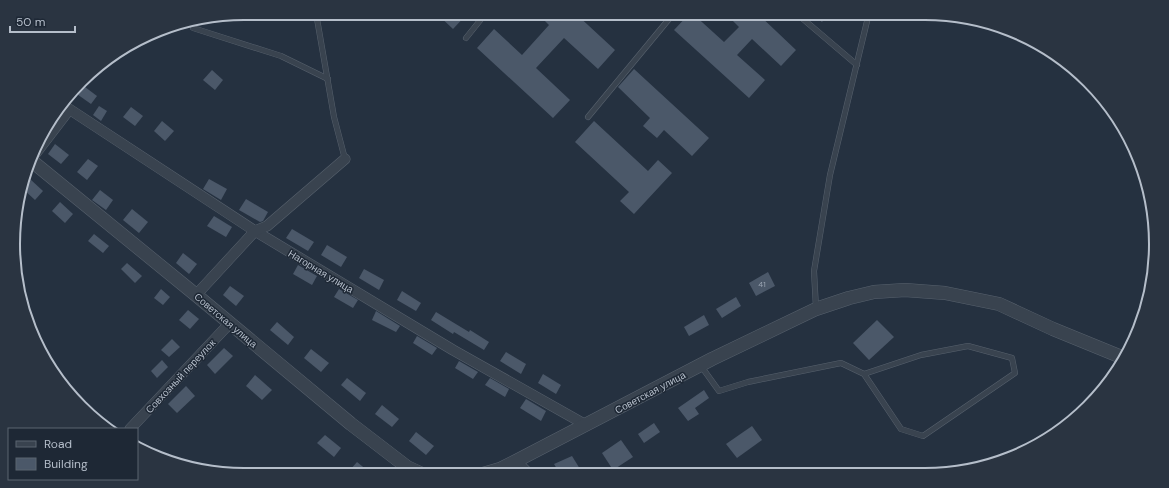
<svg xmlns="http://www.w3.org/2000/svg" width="1169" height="488" viewBox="0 0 1169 488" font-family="'DM Sans',sans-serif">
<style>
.building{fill:#4b5869}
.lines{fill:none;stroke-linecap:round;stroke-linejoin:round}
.service-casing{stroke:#57616d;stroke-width:6}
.minor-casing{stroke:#57616d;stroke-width:11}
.tertiary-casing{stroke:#57616d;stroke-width:14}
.service{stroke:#39434f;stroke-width:5}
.minor{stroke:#39434f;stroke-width:10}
.tertiary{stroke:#39434f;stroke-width:13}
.labels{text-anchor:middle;stroke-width:3;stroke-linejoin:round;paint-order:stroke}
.number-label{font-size:8px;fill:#9aa4b2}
.street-label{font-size:10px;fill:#b5beca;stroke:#1e2835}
.rim{fill:none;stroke:#b5beca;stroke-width:2}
</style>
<rect width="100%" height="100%" fill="#253140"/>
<g class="building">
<polygon points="436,13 468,13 453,29"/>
<polygon points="537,13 575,13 615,50 598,69 564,38 536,68 570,100 553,118 477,48 494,29 522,55 549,25"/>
<polygon points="690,13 692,13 724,42 739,27 725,13 757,13 796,50 781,66 752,39 737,55 765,80 749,98 674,30"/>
<polygon points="811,13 829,13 822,22"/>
<polygon points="634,69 709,138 692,156 664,130 657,138 643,126 650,118 618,87"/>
<polygon points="212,70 223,80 215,90 203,80"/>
<polygon points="81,84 97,96 91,104 74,92"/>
<polygon points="99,106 107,111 101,121 93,115"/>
<polygon points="131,107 143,116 135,126 123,117"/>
<polygon points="162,121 174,131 165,141 154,131"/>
<polygon points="594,121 648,171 658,160 672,173 634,214 620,201 629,192 575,142"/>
<polygon points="55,144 69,155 61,164 48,154"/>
<polygon points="88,159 98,166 87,180 77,172"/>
<polygon points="30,179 43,191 35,200 23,189 25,185"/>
<polygon points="209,179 227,189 221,200 203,189"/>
<polygon points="100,190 113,200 106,210 92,200"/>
<polygon points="246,199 268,212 263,221 260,222 239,210"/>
<polygon points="60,202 73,214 65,223 52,211"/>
<polygon points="132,209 148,222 139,233 123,220"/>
<polygon points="214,216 232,227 226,237 207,226"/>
<polygon points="292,229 314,242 308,251 286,238"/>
<polygon points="94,234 109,246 103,253 88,241"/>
<polygon points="327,245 347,257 341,267 321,255"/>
<polygon points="183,253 197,264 189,274 176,263"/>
<polygon points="127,263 142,276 135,283 121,269"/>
<polygon points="298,265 317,276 312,285 293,274"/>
<polygon points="364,269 384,280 379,290 359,278"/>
<polygon points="768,272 775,286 756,296 749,283"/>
<polygon points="230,286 244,296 236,306 223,295"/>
<polygon points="161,289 170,297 163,305 154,298"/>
<polygon points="339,289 358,300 353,308 334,297"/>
<polygon points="402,291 421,303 416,311 397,300"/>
<polygon points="736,297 741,306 722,318 716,309"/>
<polygon points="188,310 199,319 190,329 179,320"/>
<polygon points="376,311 400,326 396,332 372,320"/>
<polygon points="436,312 469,332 470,330 489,342 484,350 454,332 453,334 431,320"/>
<polygon points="704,315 709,325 689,336 684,327"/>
<polygon points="877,320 894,337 869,360 853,343"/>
<polygon points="277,322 294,337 288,345 270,330"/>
<polygon points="417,336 437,348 432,355 413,343"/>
<polygon points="172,339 180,347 169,357 161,350"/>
<polygon points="224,348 233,356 215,374 207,365"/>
<polygon points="311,349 329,363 321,372 304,358"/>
<polygon points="506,352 526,364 521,374 500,361"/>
<polygon points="162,360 168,367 157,378 151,371"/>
<polygon points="459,361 478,372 473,379 455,368"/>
<polygon points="543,374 561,385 556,394 538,383"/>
<polygon points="255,375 272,390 262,400 246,386"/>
<polygon points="347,378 366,393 360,401 341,385"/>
<polygon points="490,378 509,389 505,397 485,385"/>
<polygon points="186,386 195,396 177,413 168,404"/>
<polygon points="704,390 709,398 695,408 699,414 688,421 678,408"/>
<polygon points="526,399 546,411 541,421 520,408"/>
<polygon points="382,405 399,419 392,427 375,414"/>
<polygon points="654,423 660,432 644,443 638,434"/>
<polygon points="752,426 762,440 737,458 726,444"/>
<polygon points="416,432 434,446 426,455 409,441"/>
<polygon points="325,435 341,448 334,457 317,443"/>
<polygon points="621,440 633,457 613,470 602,453"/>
<polygon points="572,456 580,469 570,474 560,474 554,464"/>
<polygon points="357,462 373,475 356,475 350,470"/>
</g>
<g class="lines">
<g class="service-casing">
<g id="service">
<polyline points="316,13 334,117 345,159"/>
<polyline points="796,13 857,65"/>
<polyline points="193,28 281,56 328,79"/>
<polyline points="466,38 486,13"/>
<polyline points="588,117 674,13"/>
<polyline points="816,308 814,271 830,175 869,13"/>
<polyline points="701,366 719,391 748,382 841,363 864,374 901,429 923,436 1015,373 1012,358 968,346 921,355 864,374"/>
</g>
</g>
<g class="minor-casing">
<g id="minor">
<polyline points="63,105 255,231 453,350 586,425"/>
<polyline points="36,153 69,110"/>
<polyline points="196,295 255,231 267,226 345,159"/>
<polyline points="130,429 230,323"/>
<polyline points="516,461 529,474"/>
</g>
</g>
<g class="tertiary-casing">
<g id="tertiary">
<polyline points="33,162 196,295 351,424 407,467 422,474"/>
<polyline points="483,474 500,469 516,461 712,359 791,321 816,309 849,298 874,292 905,290 945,293 999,304 1053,329 1124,358"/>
</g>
</g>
<use href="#service" class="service"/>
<use href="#minor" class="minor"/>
<use href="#tertiary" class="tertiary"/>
</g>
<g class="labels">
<g class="number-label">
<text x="762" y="287">41</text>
</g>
<g class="street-label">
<text transform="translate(321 271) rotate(31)" y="4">Нагорная улица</text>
<text transform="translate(226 320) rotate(40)" y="4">Советская улица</text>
<text transform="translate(180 376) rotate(-47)" y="4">Совхозный переулок</text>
<text transform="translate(650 392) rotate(-28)" y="4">Советская улица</text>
</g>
</g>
<path d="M0 0H1169V488H0ZM244 20H925A224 224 0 0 1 1149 244V244A224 224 0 0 1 925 468H244A224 224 0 0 1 20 244V244A224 224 0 0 1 244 20Z" fill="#2a3441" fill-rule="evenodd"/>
<path class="rim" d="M244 20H925A224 224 0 0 1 1149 244V244A224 224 0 0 1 925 468H244A224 224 0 0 1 20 244V244A224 224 0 0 1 244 20Z"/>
<rect x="8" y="428" width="130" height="52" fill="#1e2835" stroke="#5a6471"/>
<rect x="16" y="441" width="20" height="6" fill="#39434f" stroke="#5a6471"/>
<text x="44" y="448" font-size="12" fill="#b5beca">Road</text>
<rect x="16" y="458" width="20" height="12" fill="#4b5869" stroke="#5a6471"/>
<text x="44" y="468" font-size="12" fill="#b5beca">Building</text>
<path d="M10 26v6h65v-6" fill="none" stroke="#b5beca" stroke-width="2"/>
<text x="16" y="26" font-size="12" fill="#b5beca" stroke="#1e2835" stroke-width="3" paint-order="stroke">50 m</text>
</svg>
